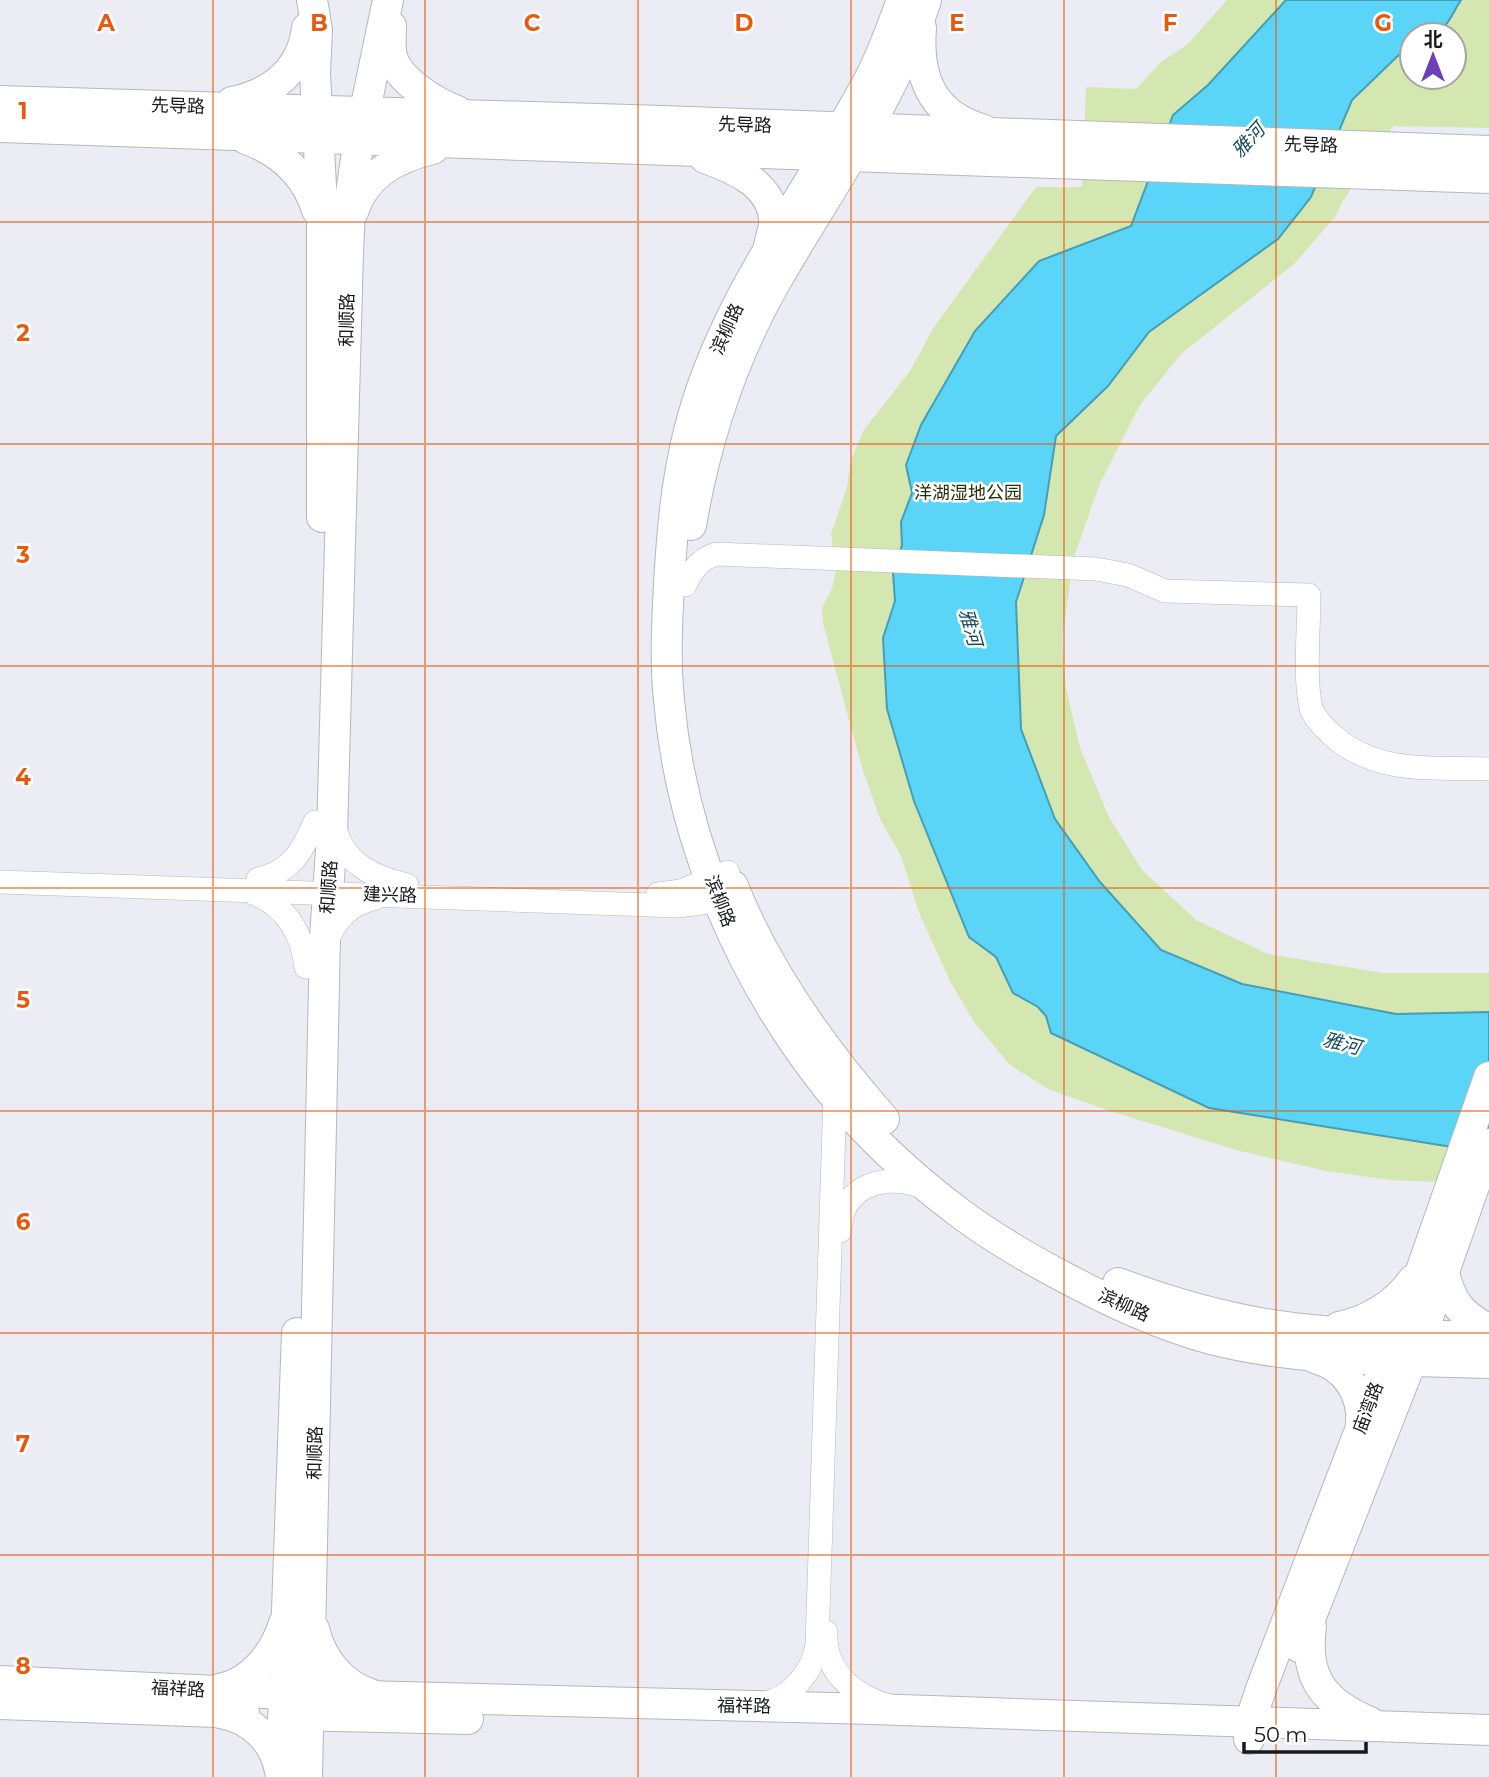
<svg xmlns="http://www.w3.org/2000/svg" width="1489" height="1777" viewBox="0 0 1489 1777" font-family="Montserrat,'Noto Sans SC',sans-serif">
<style>
.green{fill:#d4e7b1;fill-rule:evenodd}
.water{fill:#5ad5f7;stroke:#469db5;stroke-width:2}
.lines{fill:none;stroke-linecap:round;stroke-linejoin:round}
.minor-casing{stroke:#b5b7bf;stroke-width:24}
.major-casing{stroke:#b5b7bf;stroke-width:32}
.minor{stroke:#fff;stroke-width:23}
.major{stroke:#fff;stroke-width:30}
.grid{fill:none;stroke:#e8590c;stroke-width:2;stroke-opacity:0.55}
.labels{text-anchor:middle;stroke-width:5;stroke-linejoin:round;paint-order:stroke}
.street-label{font-size:18px;fill:#18191c;stroke:#fff}
.park-label{font-size:18px;fill:#252f0a;stroke:#fff}
.water-label{font-size:19px;font-style:italic;fill:#174c5a;stroke:#fff}
.grid-label{font-size:23px;text-anchor:middle;font-weight:bold;fill:#e8590c;stroke:#fff;stroke-width:5;stroke-linejoin:round;paint-order:stroke}
</style>
<rect width="100%" height="100%" fill="#ebecf4"/>
<path class="green" d="M1227,0H1489V128L1393,126L1341,204L1336,216L1294,264L1181,354L1140,405L1100,483L1074,557L1062,639L1066,688L1080,748L1109,817L1142,870L1196,920L1268,954L1383,973H1489V1184L1391,1180L1326,1171L1236,1150L1101,1108L1048,1089L1010,1065L974,1022L950,981L920,915L901,856L880,819L862,768L823,623L822,607L832,589L836,569L831,534L847,487L851,460L863,431L910,371L934,327L1036,187H1082L1086,87L1136,89L1161,62L1188,44ZM1412,35H1454V77H1412Z"/>
<path class="water" d="M1286,0H1461C1444,27 1447,35 1412,35V45L1406,48L1352,100L1311,197L1278,239L1149,332L1108,386L1056,436L1044,515L1016,602L1021,729L1055,819L1100,882L1161,950L1242,984L1396,1014L1489,1012V1146L1452,1147L1209,1108L1051,1033L1046,1016L1038,1007L1013,993L996,957L969,937L914,801L887,709L883,638L895,601L893,573L902,545L901,522L912,493L906,465L921,425L975,331L1039,261L1131,226L1173,115L1208,85Z"/>
<g class="lines">
<g class="minor-casing">
<g id="minor">
<path d="M685,585C693,569 699,560 716,554L1096,569L1128,575L1165,591L1309,595C1309,629 1304,677 1311,708C1314,718 1324,727 1331,734C1375,775 1432,767 1489,769"/>
<path d="M334,825C343,863 372,877 407,885"/>
<path d="M258,879C292,872 302,851 315,822"/>
<polyline points="0,882 678,906 708,902 732,892"/>
<path d="M253,893C286,906 302,932 306,967"/>
<polyline points="658,894 681,891 728,872"/>
<path d="M327,943C334,919 352,903 376,898"/>
<path d="M840,1231C841,1184 887,1172 925,1188"/>
<path d="M826,1632C824,1672 853,1695 889,1706"/>
<path d="M760,1704C789,1700 812,1674 817,1645L835,1096"/>
</g>
</g>
<g class="major-casing">
<g id="major">
<polyline points="312,0 317,30 315,73 322,205 322,517"/>
<path d="M902,0C892,27 882,55 869,80C807,196 721,302 689,431C676,482 672,533 669,584C667,623 665,662 669,700C681,840 741,979 828,1088C866,1135 913,1178 961,1214C992,1237 1026,1257 1060,1275C1107,1300 1158,1325 1211,1339C1301,1362 1396,1360 1489,1363"/>
<path d="M391,26C391,37 389,49 393,60C401,82 436,103 457,111"/>
<path d="M921,28C917,78 932,115 984,130"/>
<polyline points="0,101 663,121 1489,151"/>
<path d="M232,102C272,94 302,70 307,28"/>
<polyline points="0,127 1489,178"/>
<path d="M246,139C280,151 306,175 317,210"/>
<path d="M705,158C733,168 770,183 774,218C775,226 771,237 769,246"/>
<path d="M353,212C364,175 397,157 433,149"/>
<path d="M691,525C706,437 734,353 779,276C832,185 893,100 926,0"/>
<path d="M733,886C766,970 825,1052 884,1119"/>
<path d="M1444,1273C1452,1304 1461,1314 1489,1330"/>
<path d="M1118,1283C1182,1307 1253,1326 1322,1331C1377,1336 1434,1335 1489,1337"/>
<path d="M1339,1327C1369,1321 1396,1304 1413,1280"/>
<path d="M1315,1358C1346,1366 1364,1394 1361,1426"/>
<path d="M1311,1627C1304,1678 1324,1703 1370,1722"/>
<path d="M314,1629C321,1659 341,1684 370,1694"/>
<polyline points="1299,1647 1422,1334 1489,1144"/>
<polyline points="0,1681 285,1694 872,1709 1489,1730"/>
<path d="M219,1689C251,1684 275,1653 284,1623"/>
<polyline points="0,1704 244,1713"/>
<path d="M220,1713C251,1718 274,1740 280,1771"/>
<polyline points="291,1715 468,1719"/>
<polyline points="1249,1739 1253,1713 1261,1689 1422,1268 1489,1077"/>
<polyline points="281,1777 297,1333"/>
<polyline points="307,1777 325,937 332,835 348,252 351,193 359,139 388,0"/>
</g>
</g>
<use href="#minor" class="minor"/>
<use href="#major" class="major"/>
</g>
<path class="grid" d="M213,0V1777M425,0V1777M638,0V1777M851,0V1777M1064,0V1777M1276,0V1777M0,222H1489M0,444H1489M0,666H1489M0,888H1489M0,1111H1489M0,1333H1489M0,1555H1489"/>
<g class="labels">
<g class="street-label">
<text transform="translate(178 106) rotate(2)" y="6">先导路</text>
<text transform="translate(745 125) rotate(2)" y="6">先导路</text>
<text transform="translate(1311 145) rotate(2)" y="6">先导路</text>
<text transform="translate(347 320) rotate(-89)" y="6">和顺路</text>
<text transform="translate(727 329) rotate(-66)" y="6">滨柳路</text>
<text transform="translate(329 887) rotate(-86)" y="6">和顺路</text>
<text transform="translate(390 895) rotate(2)" y="6">建兴路</text>
<text transform="translate(720 901) rotate(69)" y="6">滨柳路</text>
<text transform="translate(1124 1305) rotate(24)" y="6">滨柳路</text>
<text transform="translate(1368 1408) rotate(-69)" y="6">庙湾路</text>
<text transform="translate(315 1453) rotate(-89)" y="6">和顺路</text>
<text transform="translate(178 1689) rotate(3)" y="6">福祥路</text>
<text transform="translate(744 1706) rotate(1)" y="6">福祥路</text>
</g>
<g class="park-label">
<text x="968" y="499">洋湖湿地公园</text>
</g>
<g class="water-label">
<text transform="translate(1248 140) rotate(-47)" y="7">雅河</text>
<text transform="translate(971 627) rotate(74)" y="7">雅河</text>
<text transform="translate(1342 1043) rotate(14)" y="7">雅河</text>
</g>
</g>
<g class="grid-label">
<text x="106" y="31">A</text>
<text x="319" y="31">B</text>
<text x="532" y="31">C</text>
<text x="744" y="31">D</text>
<text x="957" y="31">E</text>
<text x="1170" y="31">F</text>
<text x="1383" y="31">G</text>
<text x="23" y="119">1</text>
<text x="23" y="341">2</text>
<text x="23" y="563">3</text>
<text x="23" y="785">4</text>
<text x="23" y="1008">5</text>
<text x="23" y="1230">6</text>
<text x="23" y="1452">7</text>
<text x="23" y="1674">8</text>
</g>
<g transform="translate(1433 56)"><circle r="33" fill="#ffffff" stroke="#a3a3a4" stroke-width="2"/>
<path d="M0-5L12 26L0 18L-12 26Z" fill="#6e40b8"/>
<text y="-10" font-size="19" font-weight="bold" text-anchor="middle" fill="#18191c">北</text>
</g>
<path d="M1244 1742v10h122v-10" fill="none" stroke="#18191c" stroke-width="3.5"/>
<text x="1254" y="1742" font-size="21" fill="#18191c" stroke="#ffffff" stroke-width="5" paint-order="stroke">50 m</text>
</svg>
